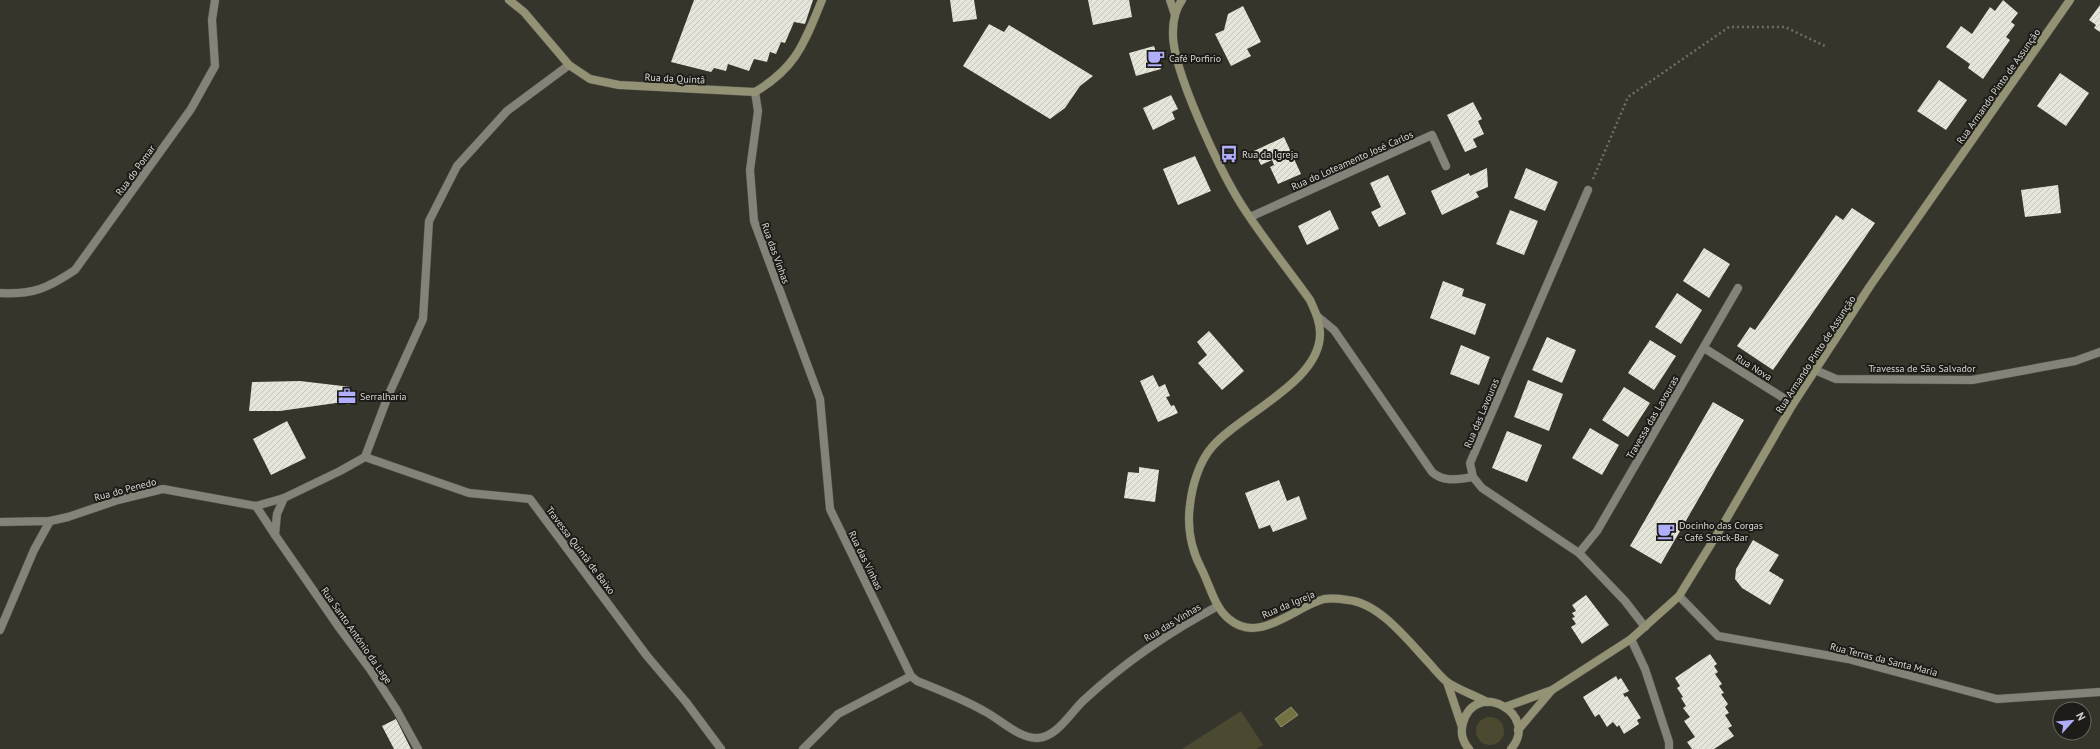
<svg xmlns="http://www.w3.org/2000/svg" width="2100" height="749" viewBox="0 0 2100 749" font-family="'PT Sans',sans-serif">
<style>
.grass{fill:#4b492f}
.water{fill:#747142;stroke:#92906d}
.building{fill:url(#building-hatch)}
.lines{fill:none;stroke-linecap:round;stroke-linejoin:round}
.street-casing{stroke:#515149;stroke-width:9}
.secondary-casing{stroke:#515149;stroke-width:9}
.path{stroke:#6f6e66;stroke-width:2.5;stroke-dasharray:2 3;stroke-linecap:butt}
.street{stroke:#848379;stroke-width:8}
.secondary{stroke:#949274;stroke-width:8}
.labels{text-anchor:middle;stroke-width:4;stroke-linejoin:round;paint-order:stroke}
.poi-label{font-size:10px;fill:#d7d7d2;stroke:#1d1c18;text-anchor:start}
.street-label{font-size:10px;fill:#d7d7d2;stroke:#1d1c18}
</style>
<defs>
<pattern id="building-hatch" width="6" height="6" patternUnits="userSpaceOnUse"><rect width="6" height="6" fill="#e5e5da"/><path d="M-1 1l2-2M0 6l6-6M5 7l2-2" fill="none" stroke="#c4c4bb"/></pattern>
</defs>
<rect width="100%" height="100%" fill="#36352c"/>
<g class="grass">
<polygon points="1241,711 1263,745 1256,749 1182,749"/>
<circle cx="1490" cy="731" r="14"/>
</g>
<polygon class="water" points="1291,707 1298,715 1281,727 1275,719"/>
<g class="building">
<polygon points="694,0 813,0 805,24 794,22 785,43 781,42 776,54 770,52 767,62 754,59 749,71 728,64 726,71 714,68 711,72 671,62"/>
<polygon points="950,0 974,0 977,19 953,22"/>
<polygon points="1088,0 1129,0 1132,17 1093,25"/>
<polygon points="2003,0 2018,13 2011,22 2015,25 2006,37 2010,40 1983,79 1968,68 1970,64 1946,47 1961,26 1972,34 1990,7 1995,11"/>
<polygon points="2100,5 2100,32 2094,28 2096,25 2089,20"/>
<polygon points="1243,6 1261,42 1247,49 1251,56 1231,66 1215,34 1224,30 1228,14"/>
<polygon points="989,24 1004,32 1009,25 1093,76 1080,86 1065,108 1050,119 963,66"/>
<polygon points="1154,46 1161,69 1136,76 1129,53"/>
<polygon points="2060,73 2089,93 2066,126 2037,106"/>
<polygon points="1939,80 1967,100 1946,130 1917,111"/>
<polygon points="1171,95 1178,109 1172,112 1175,119 1153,130 1143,108"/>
<polygon points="1473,102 1482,119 1478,121 1484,134 1473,139 1477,147 1465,152 1447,115"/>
<polygon points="1284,137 1301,174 1278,184 1270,167 1274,165 1272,160 1261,165 1254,151"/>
<polygon points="1195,156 1211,191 1178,205 1163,169"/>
<polygon points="1487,168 1488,187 1476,192 1479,197 1442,215 1431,191 1469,173 1470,176"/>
<polygon points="1526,168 1558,182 1545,211 1514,198"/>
<polygon points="1388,175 1406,214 1379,227 1371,212 1381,207 1370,183"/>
<polygon points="2058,185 2061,213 2025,217 2021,190"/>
<polygon points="1852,208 1875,223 1773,370 1737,346 1750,327 1755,330 1836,215 1843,220"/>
<polygon points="1330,210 1339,229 1307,245 1298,226"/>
<polygon points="1510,210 1538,221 1524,255 1496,244"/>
<polygon points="1704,248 1730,264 1709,298 1683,281"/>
<polygon points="1443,281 1464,289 1462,296 1486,304 1475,335 1430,318"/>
<polygon points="1677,293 1702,310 1681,344 1655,327"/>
<polygon points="1209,331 1244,371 1222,390 1198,363 1207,355 1197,342"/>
<polygon points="1547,337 1576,350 1562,383 1532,370"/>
<polygon points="1650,340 1676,356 1654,390 1628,373"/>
<polygon points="1461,345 1490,357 1479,385 1450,374"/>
<polygon points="1153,375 1159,387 1165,384 1170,396 1166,397 1171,406 1174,405 1178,413 1158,422 1140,381"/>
<polygon points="1528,380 1563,394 1549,431 1514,417"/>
<polygon points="300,381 351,387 350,405 336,403 280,411 249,411 252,382"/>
<polygon points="1624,387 1650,403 1628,437 1602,420"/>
<polygon points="1713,402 1744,420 1661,564 1630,546"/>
<polygon points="287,421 306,458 271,475 253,439"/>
<polygon points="1590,428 1619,445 1602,475 1572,458"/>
<polygon points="1507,431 1542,445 1527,482 1492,468"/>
<polygon points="1139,467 1159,470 1155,502 1124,498 1128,472 1139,473"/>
<polygon points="1279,480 1287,501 1299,496 1307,519 1273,532 1270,525 1259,529 1245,493"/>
<polygon points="1753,540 1779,555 1769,571 1784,580 1770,605 1742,588 1735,579 1736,569"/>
<polygon points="1586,595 1609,625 1582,644 1571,627 1576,624 1572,618 1575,617 1572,613 1576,611 1572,605"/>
<polygon points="1710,654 1717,664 1714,666 1718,672 1715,674 1722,684 1719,686 1724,693 1721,694 1728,704 1725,707 1729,713 1725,715 1732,726 1728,728 1734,736 1714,749 1692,749 1687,742 1695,737 1684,721 1690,717 1683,708 1686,706 1681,698 1683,697 1677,688 1680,686 1675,678"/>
<polygon points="1616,676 1618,680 1621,678 1629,691 1623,694 1625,697 1627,696 1641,718 1637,720 1639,724 1624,734 1619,725 1617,727 1613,722 1607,727 1599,714 1595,717 1583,697"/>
<polygon points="396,719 411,749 394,749 382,726"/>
</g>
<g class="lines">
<g class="street-casing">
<g id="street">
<path d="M755,92L758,111L750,170L754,221L820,399L830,509L911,676L917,681C940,690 963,699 984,711C1000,719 1019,739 1038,738C1057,737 1071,712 1084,700C1125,662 1169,632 1218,606"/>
<polyline points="1588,190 1470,463 1473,477 1482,488 1579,553 1625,601 1645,627"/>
<polyline points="1250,217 1432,135 1446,166"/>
<path d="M0,293C33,295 48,288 75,270L191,109L215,66L212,20L215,0"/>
<path d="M1317,316L1334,330L1432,472C1444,483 1459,479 1473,477"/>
<polyline points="1704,348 1793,404"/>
<polyline points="1815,370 1836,379 1972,380 2075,361 2100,352"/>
<polyline points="365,457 469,493 530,499 647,656 686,702 721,749"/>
<polyline points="284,498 277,514 275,535 338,626 370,669 396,709 418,749"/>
<polyline points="256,506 275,535"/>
<polyline points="0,522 50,521 68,517 118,500 163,489 256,506 284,498 340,471 365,457 388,396 423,319 429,221 457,166 507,111 569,65"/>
<polyline points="1579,553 1597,531 1738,288"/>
<polyline points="1679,596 1718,636 1848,659 1997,699 2100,692"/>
<polyline points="0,630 34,550 50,521"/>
<polyline points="1631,639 1645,669 1669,742 1669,749"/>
<polyline points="803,749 838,714 911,676"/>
</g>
</g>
<g class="secondary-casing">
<g id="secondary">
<path d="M509,0L524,12L569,65L590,79L619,85L755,92C797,67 804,43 822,0"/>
<polyline points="1170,0 1175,15"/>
<path d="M1182,0C1176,8 1173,21 1173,32C1171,68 1221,172 1241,204C1262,237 1287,268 1310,300C1315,311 1320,321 1320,333C1321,382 1240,414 1212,447C1199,462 1192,486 1190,505C1187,526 1191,549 1201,568C1210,585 1214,607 1229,619C1259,645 1294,607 1324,599C1331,598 1341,599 1348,600C1380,603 1409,642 1430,664C1435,670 1441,677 1447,682C1459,690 1474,695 1487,702"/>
<polyline points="1447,682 1462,727"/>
<polyline points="1505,707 1552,690 1631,639 1679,596 1724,523 1793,404 1870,286 2070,0"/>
<polyline points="1518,730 1551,691"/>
<path d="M1469,749C1463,742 1460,733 1463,723C1475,678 1541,714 1511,749"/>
</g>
</g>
<polyline class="path" points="1593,179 1628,97 1729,27 1785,27 1827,47"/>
<use href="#street" class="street"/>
<use href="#secondary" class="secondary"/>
</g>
<defs>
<g id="cafe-bare" transform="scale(1.38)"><path d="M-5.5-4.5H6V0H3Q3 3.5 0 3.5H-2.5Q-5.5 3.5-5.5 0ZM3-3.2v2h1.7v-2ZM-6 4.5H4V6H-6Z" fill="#b0aefa" stroke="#1d1c18" stroke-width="2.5" paint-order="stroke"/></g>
<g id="bus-bare" transform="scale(1.38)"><path d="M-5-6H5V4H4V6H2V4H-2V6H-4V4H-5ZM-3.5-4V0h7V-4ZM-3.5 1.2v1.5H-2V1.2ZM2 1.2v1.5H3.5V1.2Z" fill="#b0aefa" stroke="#1d1c18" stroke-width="2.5" paint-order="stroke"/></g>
<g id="office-bare" transform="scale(1.38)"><path d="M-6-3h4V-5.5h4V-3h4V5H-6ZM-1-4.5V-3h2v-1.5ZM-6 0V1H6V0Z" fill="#b0aefa" stroke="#1d1c18" stroke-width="2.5" paint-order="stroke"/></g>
</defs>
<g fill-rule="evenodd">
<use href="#cafe-bare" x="1156" y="58"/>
<use href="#bus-bare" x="1229" y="154"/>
<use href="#office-bare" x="347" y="396"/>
<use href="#cafe-bare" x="1666" y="531"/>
</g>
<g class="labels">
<g class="poi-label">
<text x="1169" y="62">Café Porfirio</text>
<text x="1242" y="158">Rua da Igreja</text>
<text x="360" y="400">Serralharia</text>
<text x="1679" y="529">Docinho das Corgas<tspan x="1679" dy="12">- Café Snack-Bar</tspan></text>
</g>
<g class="street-label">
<text transform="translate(675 78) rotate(3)" y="4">Rua da Quintã</text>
<text transform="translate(1998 86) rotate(-55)" y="4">Rua Armando Pinto de Assunção</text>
<text transform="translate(1352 160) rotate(-24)" y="4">Rua do Loteamento José Carlos</text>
<text transform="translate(135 170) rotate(-54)" y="4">Rua do Pomar</text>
<text transform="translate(776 253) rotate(70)" y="4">Rua das Vinhas</text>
<text transform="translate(1815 354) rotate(-57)" y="4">Rua Armando Pinto de Assunção</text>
<text transform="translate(1754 367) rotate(32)" y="4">Rua Nova</text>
<text x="1922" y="372">Travessa de São Salvador</text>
<text transform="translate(1481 413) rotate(-67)" y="4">Rua das Lavouras</text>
<text transform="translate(1652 417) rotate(-60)" y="4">Travessa das Lavouras</text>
<text transform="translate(125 489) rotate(-15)" y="4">Rua do Penedo</text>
<text transform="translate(581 550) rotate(53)" y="4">Travessa Quintã de Baixo</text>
<text transform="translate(866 560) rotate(64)" y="4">Rua das Vinhas</text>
<text transform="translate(1288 604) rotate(-23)" y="4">Rua da Igreja</text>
<text transform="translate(1172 622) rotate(-31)" y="4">Rua das Vinhas</text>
<text transform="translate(357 635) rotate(55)" y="4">Rua Santo António da Lage</text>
<text transform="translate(1884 659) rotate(14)" y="4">Rua Terras da Santa Maria</text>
</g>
</g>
<g transform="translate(2072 721) rotate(63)"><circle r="19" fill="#1d1c18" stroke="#676762"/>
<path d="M0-3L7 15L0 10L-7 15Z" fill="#b0aefa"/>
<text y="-6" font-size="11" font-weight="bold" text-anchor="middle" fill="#d7d7d2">N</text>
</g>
</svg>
